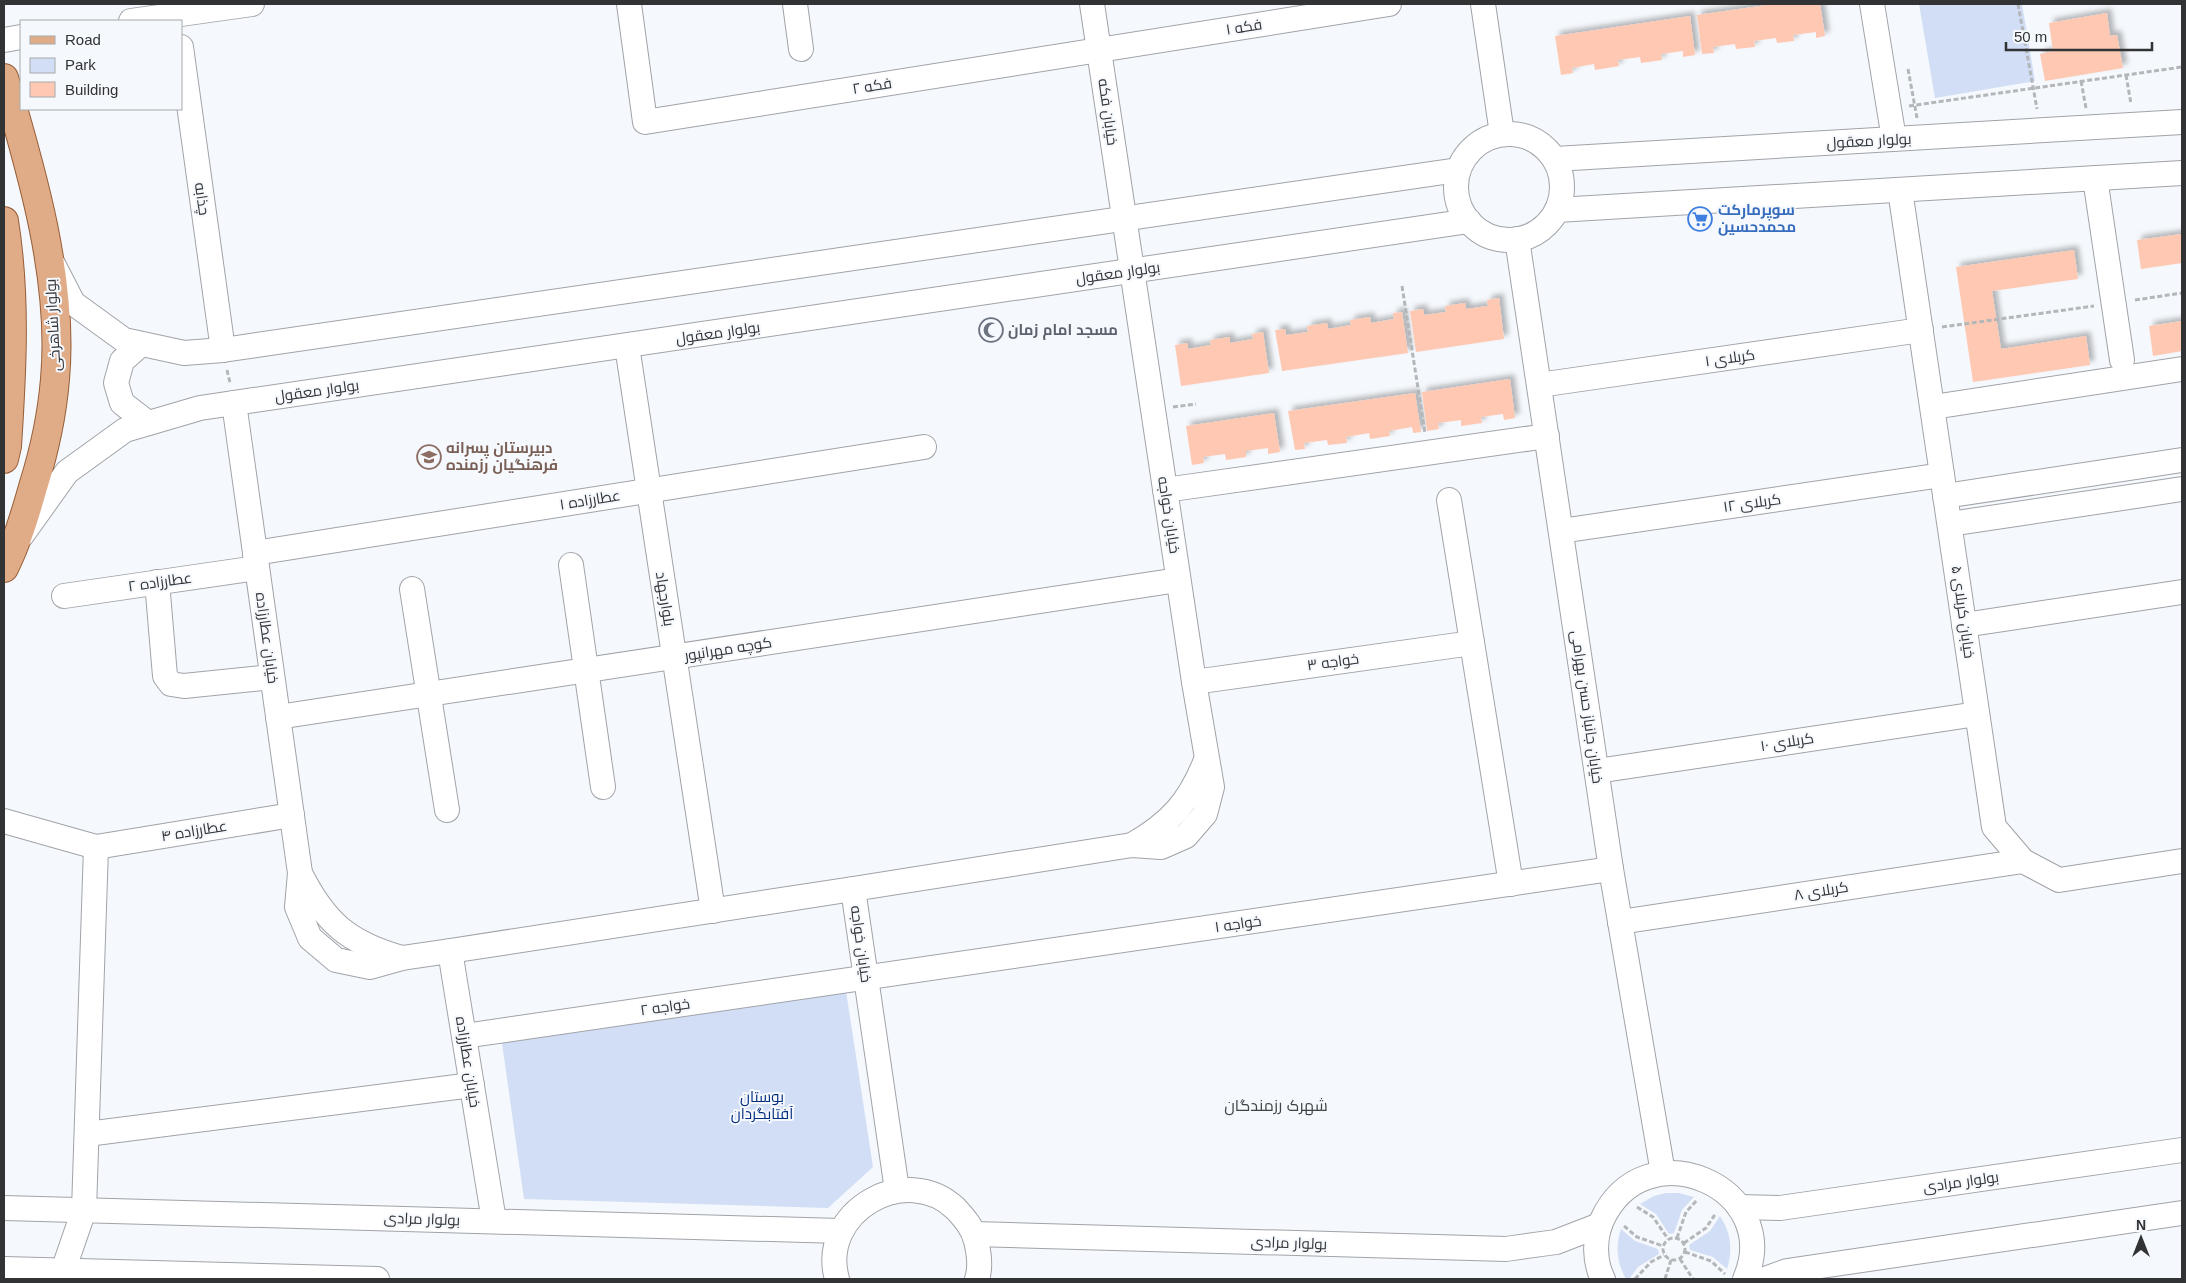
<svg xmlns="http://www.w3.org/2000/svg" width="2186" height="1283" viewBox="0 0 2186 1283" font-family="Arial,Cairo,sans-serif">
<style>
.green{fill:#d1def5}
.building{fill:#fec8b2;filter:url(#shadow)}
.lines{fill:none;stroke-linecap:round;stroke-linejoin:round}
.minor-casing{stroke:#a1a3a8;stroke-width:26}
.major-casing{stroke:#965d37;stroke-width:30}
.path{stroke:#b4b7ba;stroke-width:3;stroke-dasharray:5 2.5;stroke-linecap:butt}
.minor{stroke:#fff;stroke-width:24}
.major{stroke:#e0ac88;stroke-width:28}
.labels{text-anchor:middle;stroke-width:4;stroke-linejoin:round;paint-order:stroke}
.street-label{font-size:15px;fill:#323335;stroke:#f5f8fc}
.shop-label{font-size:15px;font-weight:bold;fill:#366cbe;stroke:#f5f8fc;text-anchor:start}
.worship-label{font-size:15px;font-weight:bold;fill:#5b616d;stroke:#f5f8fc;text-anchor:start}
.education-label{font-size:15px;font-weight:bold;fill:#785e54;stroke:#f5f8fc;text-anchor:start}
.park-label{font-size:15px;fill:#012d7f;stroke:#f5f8fc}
.neighbourhood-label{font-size:16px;fill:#404346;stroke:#f5f8fc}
</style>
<defs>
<filter id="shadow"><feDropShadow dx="4.5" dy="-4.5" stdDeviation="2.5" flood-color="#0004"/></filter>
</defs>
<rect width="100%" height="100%" fill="#f5f8fc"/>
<g class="green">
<polygon points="1919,4 2022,4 2035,81 1935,98"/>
<polygon points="846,991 873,1167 828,1208 524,1199 502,1043"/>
<polygon points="1666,1193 1679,1193 1694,1197 1682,1210 1674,1233 1669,1234 1656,1214 1640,1204 1654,1196"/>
<path d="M1720,1216C1731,1232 1733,1251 1727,1269L1713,1257L1690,1250L1689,1245L1710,1231Z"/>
<path d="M1621,1229L1635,1241L1658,1249L1659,1254L1638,1267L1629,1279H1626C1617,1263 1615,1247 1621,1229Z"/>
</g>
<g class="building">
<polygon points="1774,4 1820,4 1825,36 1816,38 1816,32 1793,35 1794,41 1777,43 1776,38 1754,41 1755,47 1736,49 1735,44 1713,47 1714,53 1702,54 1697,15"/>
<polygon points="2107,13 2110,36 2117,35 2123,68 2045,81 2040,54 2053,51 2049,23"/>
<polygon points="1690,16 1695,55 1683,57 1683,51 1661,54 1662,60 1641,63 1640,57 1618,60 1619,66 1595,70 1594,64 1572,68 1573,73 1561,75 1555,36"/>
<polygon points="2182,234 2182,263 2141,269 2137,240"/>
<polygon points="2074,250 2078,279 1992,291 2001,349 2086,336 2090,365 1973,382 1956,267"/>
<polygon points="1499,298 1504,339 1416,352 1410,311 1423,309 1424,315 1446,312 1445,306 1465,303 1466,309 1488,306 1487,300"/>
<polygon points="1402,312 1408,353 1282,371 1275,330 1285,329 1286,335 1308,332 1307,326 1327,323 1328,329 1351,325 1350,320 1370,317 1371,323 1394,319 1393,313"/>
<polygon points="2182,321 2182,351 2153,356 2149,326"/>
<polygon points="1263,332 1269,373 1181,386 1175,345 1188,343 1188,349 1211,345 1210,340 1230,337 1230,343 1253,339 1252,334"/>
<polygon points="1510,379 1515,418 1504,420 1503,414 1481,417 1482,423 1461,426 1461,420 1438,423 1439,429 1427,431 1422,392"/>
<polygon points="1415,393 1421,432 1413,433 1412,427 1389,431 1390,436 1370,439 1369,433 1346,437 1347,443 1328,445 1327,440 1304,443 1305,449 1295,450 1288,411"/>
<polygon points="1274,413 1280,452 1268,454 1268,448 1246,451 1246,457 1226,460 1225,454 1203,457 1204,463 1192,465 1186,426"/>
</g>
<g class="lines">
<g class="minor-casing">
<g id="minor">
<polyline points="629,4 645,122 1389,4"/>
<polyline points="795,4 801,49"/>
<polyline points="1483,4 1502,134"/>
<polyline points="1872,4 1894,139"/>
<polyline points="131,21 252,4"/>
<polyline points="4,40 21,37"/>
<polyline points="181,47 223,350"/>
<circle cx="1509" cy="187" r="53"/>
<polyline points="1555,159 2182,122"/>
<polyline points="2095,178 2122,360"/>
<polyline points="1900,190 1994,827 2023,861 2059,880 2182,861"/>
<polyline points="1557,210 2182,173"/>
<polyline points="1517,239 1611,869 1663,1173"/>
<polyline points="53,264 73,303 124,340 184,353 223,350 1458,170"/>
<polyline points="141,344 122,361 116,383 122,403 148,423"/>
<polyline points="627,346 713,911"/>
<polyline points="1539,385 1921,330"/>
<polyline points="234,403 300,873 297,907 310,938 336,960 370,967 402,958 450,951 494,1221"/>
<polyline points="1933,407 2182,369"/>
<polyline points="1165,490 1547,436"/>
<polyline points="1945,496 2182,460"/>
<polyline points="1449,500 1511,884"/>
<polyline points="1950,524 2182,489"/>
<polyline points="1561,531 1942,475"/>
<polyline points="22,535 67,472 125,430 200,408 1469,221"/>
<polyline points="255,553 924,447"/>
<polyline points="571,565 603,787"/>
<polyline points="157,582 165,676 171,684 184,686 272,677"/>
<polyline points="412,589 447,810"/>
<polyline points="64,596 257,568"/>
<polyline points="1964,625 2182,592"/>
<polyline points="1194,682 1472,643"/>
<polyline points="278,717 1178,580"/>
<polyline points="1597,771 1977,714"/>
<polyline points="4,821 96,847 292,815"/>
<path d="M1132,845C1171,823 1190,801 1206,760"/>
<path d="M300,873C325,923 349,943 402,958"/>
<polyline points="1620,922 2023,861"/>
<polyline points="450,951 853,889"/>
<polyline points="464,1036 1611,869"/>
<polyline points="87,1134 472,1085"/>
<polyline points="897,1190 853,889 1132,845 1161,847 1186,836 1205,814 1212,787 1194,682 1092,4"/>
<polyline points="1739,1207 1780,1208 2182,1150"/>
<polyline points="4,1208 841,1231"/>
<polyline points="974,1234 1506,1249 1556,1242 1600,1225"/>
<polyline points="4,1269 377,1279"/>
<polyline points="63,1279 63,1271 84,1210 96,847"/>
<path d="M837,1279C818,1212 906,1161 956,1209C965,1219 973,1228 976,1241C979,1253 981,1267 977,1279"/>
<path d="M1603,1279C1594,1262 1594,1238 1602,1220C1645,1126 1785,1188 1745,1279"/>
<polyline points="1765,1279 1787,1271 2182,1213"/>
</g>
</g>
<g class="major-casing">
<g id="major">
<path d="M4,78C32,172 64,281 55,379C52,416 44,452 33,487C25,515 17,542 4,568"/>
<path d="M4,221C16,296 12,370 7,446L4,459"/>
</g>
</g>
<g class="path">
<polyline points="2018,4 2037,109"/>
<polyline points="1908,69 1917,118"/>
<polyline points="2126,75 2131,104"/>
<polyline points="2081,81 2086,108"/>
<polyline points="1909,106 2182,67"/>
<polyline points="1402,286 1425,433"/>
<polyline points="2135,300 2182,293"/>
<polyline points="1942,327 2094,306"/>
<polyline points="227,370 230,383"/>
<polyline points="1173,407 1196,404"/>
<polyline points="1637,1207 1653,1217 1668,1239"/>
<polyline points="1624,1226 1637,1237 1663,1246"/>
<circle cx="1674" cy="1249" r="11"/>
<polyline points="1677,1238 1686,1212 1697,1200"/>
<polyline points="1684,1243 1706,1228 1716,1213"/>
<polyline points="1685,1252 1711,1261 1725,1274"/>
<polyline points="1680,1259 1693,1279"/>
<polyline points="1635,1279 1651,1262 1664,1255"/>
<polyline points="1665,1279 1671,1260"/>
</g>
<use href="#minor" class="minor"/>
<use href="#major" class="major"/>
</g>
<defs>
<g id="supermarket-ring" transform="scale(1.25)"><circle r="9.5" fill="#f5f8fc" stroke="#3f7fe0" stroke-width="1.5"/><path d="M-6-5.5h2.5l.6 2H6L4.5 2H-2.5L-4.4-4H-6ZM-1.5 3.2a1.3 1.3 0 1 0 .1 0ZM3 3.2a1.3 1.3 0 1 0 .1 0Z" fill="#3f7fe0"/></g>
<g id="mosque-ring" transform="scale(1.25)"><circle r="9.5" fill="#f5f8fc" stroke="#6b7280" stroke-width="1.5"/><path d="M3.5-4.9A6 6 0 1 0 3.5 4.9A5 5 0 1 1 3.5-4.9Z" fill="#6b7280"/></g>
<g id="school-ring" transform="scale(1.25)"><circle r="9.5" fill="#f5f8fc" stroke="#8d6e63" stroke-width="1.5"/><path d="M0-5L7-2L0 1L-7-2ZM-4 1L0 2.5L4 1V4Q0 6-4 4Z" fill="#8d6e63"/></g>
</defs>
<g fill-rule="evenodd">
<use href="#supermarket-ring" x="1700" y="219"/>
<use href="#mosque-ring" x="991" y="330"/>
<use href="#school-ring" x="429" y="457"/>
</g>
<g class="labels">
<g class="street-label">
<text transform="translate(1244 27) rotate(-9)" y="5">فکه ۱</text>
<text transform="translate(872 86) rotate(-9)" y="5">فکه ۲</text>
<text transform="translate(1108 112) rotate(82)" y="5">خیابان فکه</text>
<text transform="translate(1869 141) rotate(-3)" y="5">بولوار معقول</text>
<text transform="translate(202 199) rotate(82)" y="5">چذابه</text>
<text transform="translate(1118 273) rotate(-8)" y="5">بولوار معقول</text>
<text transform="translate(53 325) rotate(-93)" y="5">بولوار شاهرخی</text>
<text transform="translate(718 333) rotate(-8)" y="5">بولوار معقول</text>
<text transform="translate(1730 358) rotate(-8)" y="5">کربلای ۱</text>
<text transform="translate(317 391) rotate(-8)" y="5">بولوار معقول</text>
<text transform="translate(590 500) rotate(-9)" y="5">عطارزاده ۱</text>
<text transform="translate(1752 503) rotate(-8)" y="5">کربلای ۱۲</text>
<text transform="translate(1169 515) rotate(81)" y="5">خیابان خواجه</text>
<text transform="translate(160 582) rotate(-8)" y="5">عطارزاده ۲</text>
<text transform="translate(665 599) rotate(81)" y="5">بلوارجهاد</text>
<text transform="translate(1963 612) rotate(82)" y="5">خیابان کربلای ۵</text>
<text transform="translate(267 638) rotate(82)" y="5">خیابان عطارزاده</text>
<text transform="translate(728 649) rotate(-9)" y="5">کوچه مهرانپور</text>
<text transform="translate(1333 662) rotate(-8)" y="5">خواجه ۳</text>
<text transform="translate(1587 707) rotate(82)" y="5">خیابان جانباز حسن بهرامی</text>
<text transform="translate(1787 742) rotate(-9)" y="5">کربلای ۱۰</text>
<text transform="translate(194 831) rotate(-9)" y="5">عطارزاده ۴</text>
<text transform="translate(1821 891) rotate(-9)" y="5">کربلای ۸</text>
<text transform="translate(1238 924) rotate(-8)" y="5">خواجه ۱</text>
<text transform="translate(861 944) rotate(82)" y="5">خیابان خواجه</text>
<text transform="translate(665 1007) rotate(-8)" y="5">خواجه ۲</text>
<text transform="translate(468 1062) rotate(81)" y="5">خیابان عطارزاده</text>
<text transform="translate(1961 1182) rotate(-8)" y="5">بولوار مرادی</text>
<text transform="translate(422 1219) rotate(2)" y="5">بولوار مرادی</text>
<text transform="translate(1289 1243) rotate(2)" y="5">بولوار مرادی</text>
</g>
<g class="shop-label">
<text x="1718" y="215">سوپرمارکت<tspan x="1718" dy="17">محمدحسین</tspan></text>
</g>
<g class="worship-label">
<text x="1008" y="335">مسجد امام زمان</text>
</g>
<g class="education-label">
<text x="446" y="453">دبیرستان پسرانه<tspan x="446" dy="17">فرهنگیان رزمنده</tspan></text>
</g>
<g class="park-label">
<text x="762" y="1102">بوستان<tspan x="762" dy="17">آفتابگردان</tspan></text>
</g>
<g class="neighbourhood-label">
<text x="1276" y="1111">شهرک رزمندگان</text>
</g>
</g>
<rect width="2186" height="1283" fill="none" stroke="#323335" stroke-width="10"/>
<rect x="20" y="20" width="162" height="90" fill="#f5f8fc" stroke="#a7a9ac"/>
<rect x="30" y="36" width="25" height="8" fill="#e0ac88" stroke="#a7a9ac"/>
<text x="65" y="45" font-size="15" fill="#323335">Road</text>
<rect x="30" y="58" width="25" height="15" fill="#d1def5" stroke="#a7a9ac"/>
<text x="65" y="70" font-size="15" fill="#323335">Park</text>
<rect x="30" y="82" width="25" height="15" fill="#fec8b2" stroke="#a7a9ac"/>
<text x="65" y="95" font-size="15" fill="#323335">Building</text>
<g transform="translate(2141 1238)" stroke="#f5f8fc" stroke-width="4" paint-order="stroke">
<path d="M0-4L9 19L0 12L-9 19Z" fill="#323335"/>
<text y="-8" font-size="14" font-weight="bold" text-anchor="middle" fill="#323335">N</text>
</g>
<path d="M2006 42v8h146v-8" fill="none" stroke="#323335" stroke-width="2.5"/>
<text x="2014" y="42" font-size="15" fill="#323335" stroke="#f5f8fc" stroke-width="4" paint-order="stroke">50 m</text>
</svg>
